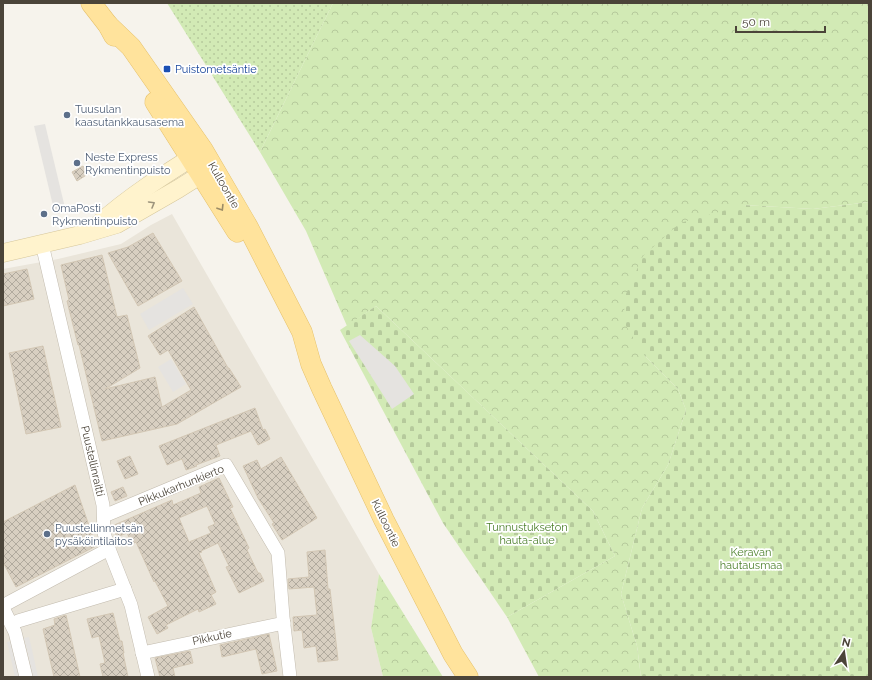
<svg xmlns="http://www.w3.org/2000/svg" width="872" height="680" viewBox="0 0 872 680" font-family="Raleway,sans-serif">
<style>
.residential{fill:#eae5da}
.grass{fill:url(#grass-dots)}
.forest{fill:url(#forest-crowns)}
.cemetery{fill:url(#cemetery-stones)}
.parking{fill:#e5e3e0}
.building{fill:url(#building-cross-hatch);stroke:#d3c7b4;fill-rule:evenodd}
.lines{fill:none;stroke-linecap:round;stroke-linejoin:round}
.street-casing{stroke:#c2bbae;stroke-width:14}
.secondary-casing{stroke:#d6c79b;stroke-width:19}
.primary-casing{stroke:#e6c16a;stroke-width:21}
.street{stroke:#fff;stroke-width:13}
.secondary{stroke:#fff3cd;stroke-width:18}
.primary{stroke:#ffe39c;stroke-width:20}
.oneway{stroke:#9c937c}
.oneway2{stroke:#9c8c66}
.transit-dot{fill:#1a4fb4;stroke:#fff;stroke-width:1.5}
.service-dot{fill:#5c6f8a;stroke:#fff;stroke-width:1.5}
.labels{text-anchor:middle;stroke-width:3.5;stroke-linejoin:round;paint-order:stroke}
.transit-label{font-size:11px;fill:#164399;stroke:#fff;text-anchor:start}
.service-label{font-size:11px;fill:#4e5e75;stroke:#fff;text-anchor:start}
.street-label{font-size:11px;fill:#4b4439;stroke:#fff}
.park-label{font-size:11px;fill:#4a7f2a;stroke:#fff}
</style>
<defs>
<pattern id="grass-dots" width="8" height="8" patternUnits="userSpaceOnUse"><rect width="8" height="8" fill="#d2eab5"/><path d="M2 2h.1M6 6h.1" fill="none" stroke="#b6ca9c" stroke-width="1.8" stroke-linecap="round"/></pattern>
<pattern id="forest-crowns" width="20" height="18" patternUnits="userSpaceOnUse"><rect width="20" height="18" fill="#d2eab5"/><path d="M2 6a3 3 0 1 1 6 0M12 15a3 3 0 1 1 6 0" fill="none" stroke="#b6ca9c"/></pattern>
<pattern id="cemetery-stones" width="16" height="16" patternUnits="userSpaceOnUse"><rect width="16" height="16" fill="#d2eab5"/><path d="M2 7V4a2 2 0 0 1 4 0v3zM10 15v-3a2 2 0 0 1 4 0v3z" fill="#b6ca9c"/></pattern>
<pattern id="building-cross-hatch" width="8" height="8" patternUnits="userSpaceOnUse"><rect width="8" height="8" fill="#d8cfc1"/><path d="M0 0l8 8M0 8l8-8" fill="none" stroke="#b1aa9e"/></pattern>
</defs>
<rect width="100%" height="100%" fill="#f6f3ec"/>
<polygon class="residential" points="172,214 379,574 371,628 383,677 3,677 3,269 58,259 121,244 151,225"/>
<polygon class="grass" points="167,3 333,3 260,152"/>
<g class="forest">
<polygon points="333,3 869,3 869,202 813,209 744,205 645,356 678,389 686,410 668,465 642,508 621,594 637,646 641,677 539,677 507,617 615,556 593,511 376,306 347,326 306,231 260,152"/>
<polygon points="379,574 443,677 383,677 371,628"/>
</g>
<g class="cemetery">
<polygon points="869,202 869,677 641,677 637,646 621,594 642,508 668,465 686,410 678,389 645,356 623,321 626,294 643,256 680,223 744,205 813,209"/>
<polygon points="376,306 593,511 615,556 507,617 443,523 340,330"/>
</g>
<g class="parking">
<polygon points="45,124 66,212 55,214 34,126"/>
<polygon points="183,288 193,304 149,330 140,314"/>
<polygon points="360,335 395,366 414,394 392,409 349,341"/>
<polygon points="171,359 186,384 173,392 158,367"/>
<polygon points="29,637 31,645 38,677 33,677 24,638"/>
<polygon points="12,641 20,677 15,677 7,642"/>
</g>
<g class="building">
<polygon points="83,166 88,174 77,181 72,172"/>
<polygon points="153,233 182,281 138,306 108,253 128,247"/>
<polygon points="102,255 117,317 127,315 140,368 105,389 155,377 162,407 191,390 168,350 160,355 148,336 194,307 228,368 229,368 241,387 177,424 102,441 79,345 78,345 67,301 69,300 61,265"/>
<polygon points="27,269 34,299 3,306 3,274"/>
<polygon points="43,346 61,427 26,434 9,353"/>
<polygon points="255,408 263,430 265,429 270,439 258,445 251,431 216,445 220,456 196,465 197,466 186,470 182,459 167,465 159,446"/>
<polygon points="130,456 138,474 125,479 117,461"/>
<polygon points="281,457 317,518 282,540 272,524 274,523 258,498 243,466 257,460 261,469"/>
<path d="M219,478L233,507L230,508L249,548L247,550L258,573H260L264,581L239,593L226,567L229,566L218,543L201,551L202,552L199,553L216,592L211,595L216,604L199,612L198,609L166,625L168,628L157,634L148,617L168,606L155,581L154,582L136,542L132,544L127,533L117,537L112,526L172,500L173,505L201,493L199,487ZM207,506L215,524L208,527L211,533L189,542L179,518Z"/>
<polygon points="75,485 96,546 16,587 3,562 3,522"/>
<polygon points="123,487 127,496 115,501 111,492"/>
<polygon points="325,550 328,589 330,589 338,660 318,662 316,646 304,648 302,630 294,631 293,617 317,615 314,587 289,589 288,579 309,577 307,552"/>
<polygon points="113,613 120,641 122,641 124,653 123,653 128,677 103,677 100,664 105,663 99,636 92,638 87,619"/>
<polygon points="66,615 78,668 80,677 54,677 43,629 55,625 54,619"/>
<polygon points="269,634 277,671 262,674 256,649 222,657 220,645"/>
<polygon points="190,651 193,663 173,668 175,677 160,677 155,658"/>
</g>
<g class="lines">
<g class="street-casing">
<g id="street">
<polyline points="42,244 103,505 104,533 109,549 131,605 148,677"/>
<polyline points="104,516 226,465 278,553 283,617 290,677"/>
<polyline points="8,603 109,549"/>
<polyline points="3,608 15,632 26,677"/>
<polyline points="18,621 125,589"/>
<polyline points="142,653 284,623"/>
</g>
</g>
<g class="secondary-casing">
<g id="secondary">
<path d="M99,224C130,196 167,173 202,151"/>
<polyline points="3,253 80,235 117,224 178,189 213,167"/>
</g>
</g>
<g class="primary-casing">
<g id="primary">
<polyline points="91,3 108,25 114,36"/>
<polyline points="108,25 131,47 203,150 248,227 302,332 311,364 322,389 384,520 453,654 468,677"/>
<polyline points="155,102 237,232"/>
</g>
</g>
<use href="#street" class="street"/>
<use href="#secondary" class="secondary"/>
<use href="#primary" class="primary"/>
</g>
<defs><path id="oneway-chevron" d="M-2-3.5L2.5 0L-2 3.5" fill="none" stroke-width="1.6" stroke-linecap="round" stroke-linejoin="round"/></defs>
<use class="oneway" href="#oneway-chevron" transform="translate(152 204) rotate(-30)"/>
<use class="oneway2" href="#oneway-chevron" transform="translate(221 208) rotate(58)"/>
<rect class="transit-dot" x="163" y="65" width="8" height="8" rx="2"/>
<g class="service-dot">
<circle cx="67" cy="115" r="4"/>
<circle cx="77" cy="163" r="4"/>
<circle cx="44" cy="214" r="4"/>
<circle cx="47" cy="534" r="4"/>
</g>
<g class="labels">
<g class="transit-label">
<text x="175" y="73">Puistometsäntie</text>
</g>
<g class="service-label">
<text x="75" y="113">Tuusulan<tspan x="75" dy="13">kaasutankkausasema</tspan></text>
<text x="85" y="161">Neste Express<tspan x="85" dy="13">Rykmentinpuisto</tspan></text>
<text x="52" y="212">OmaPosti<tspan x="52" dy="13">Rykmentinpuisto</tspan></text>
<text x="55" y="532">Puustellinmetsän<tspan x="55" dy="13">pysäköintilaitos</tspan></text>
</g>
<g class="street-label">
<text transform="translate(224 185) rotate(60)" y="4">Kulloontie</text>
<text transform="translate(93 461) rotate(77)" y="4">Puustellinraitti</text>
<text transform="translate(181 485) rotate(-22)" y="4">Pikkukarhunkierto</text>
<text transform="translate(386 523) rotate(64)" y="4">Kulloontie</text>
<text transform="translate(212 637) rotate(-12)" y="4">Pikkutie</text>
</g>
<g class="park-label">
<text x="527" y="531">Tunnustukseton<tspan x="527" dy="13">hauta-alue</tspan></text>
<text x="751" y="556">Keravan<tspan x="751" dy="13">hautausmaa</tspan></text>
</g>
</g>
<rect width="872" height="680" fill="none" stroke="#4b4439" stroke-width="8"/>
<g transform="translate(844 652) rotate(13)" stroke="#ffffff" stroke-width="3" paint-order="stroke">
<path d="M0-3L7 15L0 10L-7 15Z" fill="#4b4439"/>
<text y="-6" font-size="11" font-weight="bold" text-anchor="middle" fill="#4b4439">N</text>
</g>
<path d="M736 26v6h89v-6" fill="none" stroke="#4b4439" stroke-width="2"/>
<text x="742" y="26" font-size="12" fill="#4b4439" stroke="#ffffff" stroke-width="3" paint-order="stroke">50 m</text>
</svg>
